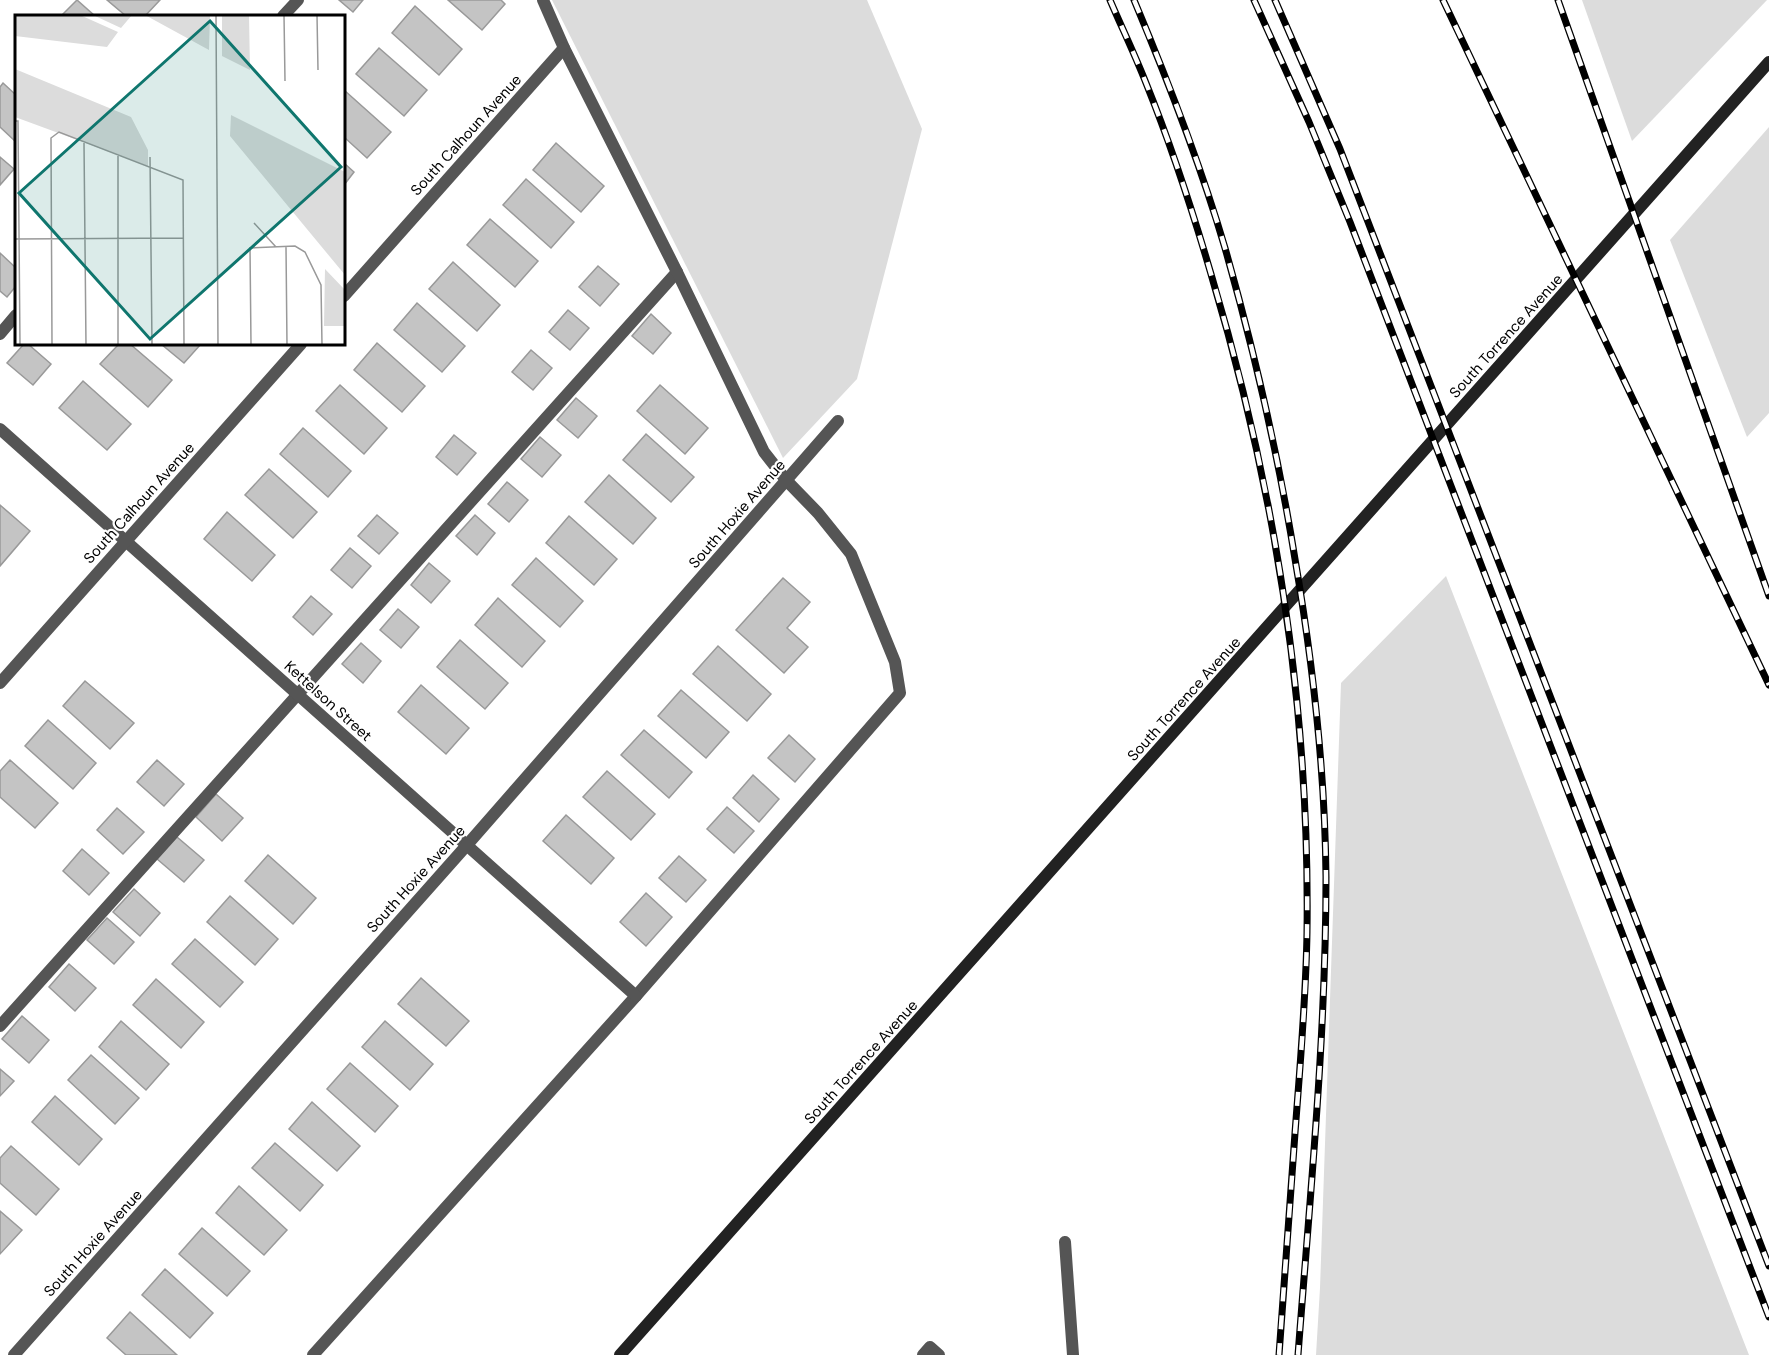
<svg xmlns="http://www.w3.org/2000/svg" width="1769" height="1355" viewBox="0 0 1769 1355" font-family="'DM Sans',sans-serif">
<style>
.green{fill:#dcdcdc}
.building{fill:#c4c4c4;stroke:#999;stroke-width:1.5}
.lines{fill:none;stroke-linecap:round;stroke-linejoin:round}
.lane{stroke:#555;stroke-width:12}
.street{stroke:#555;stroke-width:12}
.secondary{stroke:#222;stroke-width:12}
.rail-casing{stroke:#000;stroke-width:7}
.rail{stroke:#fff;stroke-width:4.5;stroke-dasharray:14;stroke-linecap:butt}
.labels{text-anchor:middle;stroke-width:4.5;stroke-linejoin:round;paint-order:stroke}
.street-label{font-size:15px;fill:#000;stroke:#fff}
.inset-road{fill:none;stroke:#999;stroke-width:1.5}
.view{fill:#0f766e;fill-opacity:0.15;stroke:#0f766e;stroke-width:3}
.inset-edge{fill:none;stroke:#000;stroke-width:3}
</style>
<rect width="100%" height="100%" fill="#fff"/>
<g class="green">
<polygon points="552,0 867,0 922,129 857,379 783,458"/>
<polygon points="1582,0 1767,0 1632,141"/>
<polygon points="1769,127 1769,413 1747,437 1670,240"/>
<polygon points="1446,576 1749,1355 1316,1355 1320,1288 1341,683"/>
</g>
<g class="building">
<polygon points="77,0 95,16 61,16"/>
<polygon points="107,0 160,0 145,16 126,16"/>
<polygon points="339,0 363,0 353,12"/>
<polygon points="448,0 501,0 505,4 482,30"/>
<polygon points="415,6 462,49 439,75 392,33"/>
<polygon points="379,48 427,90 404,116 356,74"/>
<polygon points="3,83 16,95 16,142 0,127 0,87"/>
<polygon points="344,90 391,132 367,158 344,137"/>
<polygon points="556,143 604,186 581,212 533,170"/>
<polygon points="0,157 14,169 0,185"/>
<polygon points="344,163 354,172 344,185"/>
<polygon points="526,179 574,222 551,248 503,205"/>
<polygon points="490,219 538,261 515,287 467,245"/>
<polygon points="0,253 16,268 16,286 7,297 0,291"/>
<polygon points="453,262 500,305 477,331 429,289"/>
<polygon points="598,266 619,284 600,306 579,287"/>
<polygon points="417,303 465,346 442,372 394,330"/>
<polygon points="568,310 589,328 570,350 549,332"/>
<polygon points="651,314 671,333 653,354 632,336"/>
<polygon points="377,343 425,386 402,412 354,370"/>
<polygon points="24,344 28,344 51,364 33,385 7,363"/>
<polygon points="119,344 130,344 172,380 148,407 100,364"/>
<polygon points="161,344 201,344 184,363"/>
<polygon points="531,350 552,368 533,390 512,372"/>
<polygon points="83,381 131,424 107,450 59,408"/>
<polygon points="340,385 387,428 364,454 316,411"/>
<polygon points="660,385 708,428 685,454 637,411"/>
<polygon points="576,398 597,416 578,438 557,420"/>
<polygon points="303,428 351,471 328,497 280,454"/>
<polygon points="646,434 694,477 671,502 623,460"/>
<polygon points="454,435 476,453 457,475 436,457"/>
<polygon points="540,437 561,455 542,477 521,459"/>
<polygon points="269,469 317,512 293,538 245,495"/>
<polygon points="609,475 656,518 633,544 585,502"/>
<polygon points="507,482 528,500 509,522 488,504"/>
<polygon points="0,505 30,531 0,566"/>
<polygon points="227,512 275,555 252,581 204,539"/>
<polygon points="377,515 398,533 379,554 358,536"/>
<polygon points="475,515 495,533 477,555 456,536"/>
<polygon points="569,516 617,559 594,585 546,543"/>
<polygon points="350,548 371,566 352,588 331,570"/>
<polygon points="536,558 583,601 560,627 512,585"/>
<polygon points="429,563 450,581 431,603 411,585"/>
<polygon points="783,578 810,602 787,628 808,647 784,673 736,630"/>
<polygon points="311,596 332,614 313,635 293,617"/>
<polygon points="498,598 545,641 522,667 475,625"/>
<polygon points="398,609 419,627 401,648 380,630"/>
<polygon points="460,640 508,683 485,709 437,667"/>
<polygon points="361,643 381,661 363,683 342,664"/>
<polygon points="718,646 771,694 747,721 693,674"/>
<polygon points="85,681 134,723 110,749 63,706"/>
<polygon points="421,685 469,728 446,754 398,712"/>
<polygon points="681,690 729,732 706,758 658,716"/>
<polygon points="48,720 96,763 73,789 25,746"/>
<polygon points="644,730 692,772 669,798 621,755"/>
<polygon points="789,735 815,759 795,782 768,758"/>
<polygon points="10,760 58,803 35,828 0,797 0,771"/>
<polygon points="157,760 184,784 164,806 137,782"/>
<polygon points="607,771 655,814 631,840 583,797"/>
<polygon points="753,775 779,799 759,822 733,798"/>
<polygon points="216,794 243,818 222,841 196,817"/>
<polygon points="727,807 754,831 734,853 707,829"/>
<polygon points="117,808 144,832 123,854 97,830"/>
<polygon points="566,815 614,858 591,884 543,841"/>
<polygon points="177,837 204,860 184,882 157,859"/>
<polygon points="82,849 109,873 89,895 63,871"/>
<polygon points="268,855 316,898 293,924 245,881"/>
<polygon points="679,856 706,880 686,902 659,878"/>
<polygon points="134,889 160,913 140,936 113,912"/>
<polygon points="646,893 672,917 646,946 620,922"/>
<polygon points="230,896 278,939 255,965 207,922"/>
<polygon points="107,918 134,942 114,964 87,940"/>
<polygon points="195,939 243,982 220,1007 172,964"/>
<polygon points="69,964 96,988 75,1011 49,987"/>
<polygon points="421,978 469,1021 446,1046 398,1004"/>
<polygon points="156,979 204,1022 181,1048 133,1005"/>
<polygon points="22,1016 49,1040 29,1063 2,1039"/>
<polygon points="121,1021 169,1064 146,1090 99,1047"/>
<polygon points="385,1021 433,1064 410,1090 362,1047"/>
<polygon points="91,1055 139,1098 115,1124 68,1080"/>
<polygon points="350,1063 398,1106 375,1132 327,1089"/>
<polygon points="0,1069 14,1081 0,1096"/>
<polygon points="55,1096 102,1139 79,1165 32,1122"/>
<polygon points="312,1102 360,1146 337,1171 289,1129"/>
<polygon points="275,1143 323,1185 300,1211 252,1168"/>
<polygon points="11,1146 59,1189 36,1215 0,1183 0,1158"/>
<polygon points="239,1186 287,1230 264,1255 216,1213"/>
<polygon points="0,1211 22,1230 0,1254"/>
<polygon points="202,1228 250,1271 227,1296 179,1254"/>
<polygon points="165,1269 213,1313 190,1338 142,1295"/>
<polygon points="130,1312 177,1355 126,1355 107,1338"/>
</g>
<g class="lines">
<g class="lane">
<polyline points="283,16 298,0"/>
<polyline points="0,334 16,315"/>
<polyline points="0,1026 677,272"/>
<polyline points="1065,1242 1073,1355"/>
<polyline points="313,1355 636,996 900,693 895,662 851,554 818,513 786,480 764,452 677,272 564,48 543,0"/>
<polyline points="923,1355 930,1347 939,1355"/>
</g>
<g class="street">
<polyline points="344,296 564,48"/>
<polyline points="0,429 636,996"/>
<polyline points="0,683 301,344"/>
<polyline points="14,1355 467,845 838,421"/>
</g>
<polyline class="secondary" points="620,1355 1769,62"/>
<g class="rail-casing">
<g id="rail">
<path d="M1110,0C1122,28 1135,55 1146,83C1171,145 1192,209 1211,274C1275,488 1310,707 1307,932C1306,999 1300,1066 1295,1133C1290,1207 1284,1281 1279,1355"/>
<path d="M1134,0C1168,81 1200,163 1225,248C1254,350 1278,454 1295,559C1313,664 1325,770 1326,877C1326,1036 1310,1196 1298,1355"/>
<polyline points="1254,0 1309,122 1350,222 1769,1317"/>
<polyline points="1275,0 1340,149 1769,1266"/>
<polyline points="1443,0 1769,685"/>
<polyline points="1558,0 1769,596"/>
</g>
</g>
<use href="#rail" class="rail"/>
</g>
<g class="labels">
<g class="street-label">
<text transform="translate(466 135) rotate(-48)" y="5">South Calhoun Avenue</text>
<text transform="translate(1506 336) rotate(-48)" y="5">South Torrence Avenue</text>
<text transform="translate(139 503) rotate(-48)" y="5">South Calhoun Avenue</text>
<text transform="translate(737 514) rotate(-49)" y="5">South Hoxie Avenue</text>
<text transform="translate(1184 699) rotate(-48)" y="5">South Torrence Avenue</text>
<text transform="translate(328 701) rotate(42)" y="5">Kettelson Street</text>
<text transform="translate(416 879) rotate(-48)" y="5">South Hoxie Avenue</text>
<text transform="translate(861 1062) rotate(-48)" y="5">South Torrence Avenue</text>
<text transform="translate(93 1243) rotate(-48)" y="5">South Hoxie Avenue</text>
</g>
</g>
<g transform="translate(15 15)">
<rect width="330" height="330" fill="#fff"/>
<path d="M0,0H65L103,17L92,32L0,21ZM78,0H117L106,13ZM130,0H195L194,35ZM207,0H234L235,55L207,41ZM0,54L116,102L133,135V151L0,102ZM216,100L330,157V260L215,121ZM310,254L330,275V311H309Z" fill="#dcdcdc"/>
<path class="inset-road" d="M201,0L203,330M269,0L270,66M302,0L303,55M0,106H3L5,330M69,128L71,330M103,141V330M135,142L137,330M239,208L261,232M0,224L169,223M271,232L272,330M37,330L36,123L44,117L168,165L169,330M236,330L235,233L280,231L290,237L306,270L307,330"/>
<path class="view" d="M195,6L326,152L135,324L4,178Z"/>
<rect width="330" height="330" class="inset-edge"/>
</g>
</svg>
